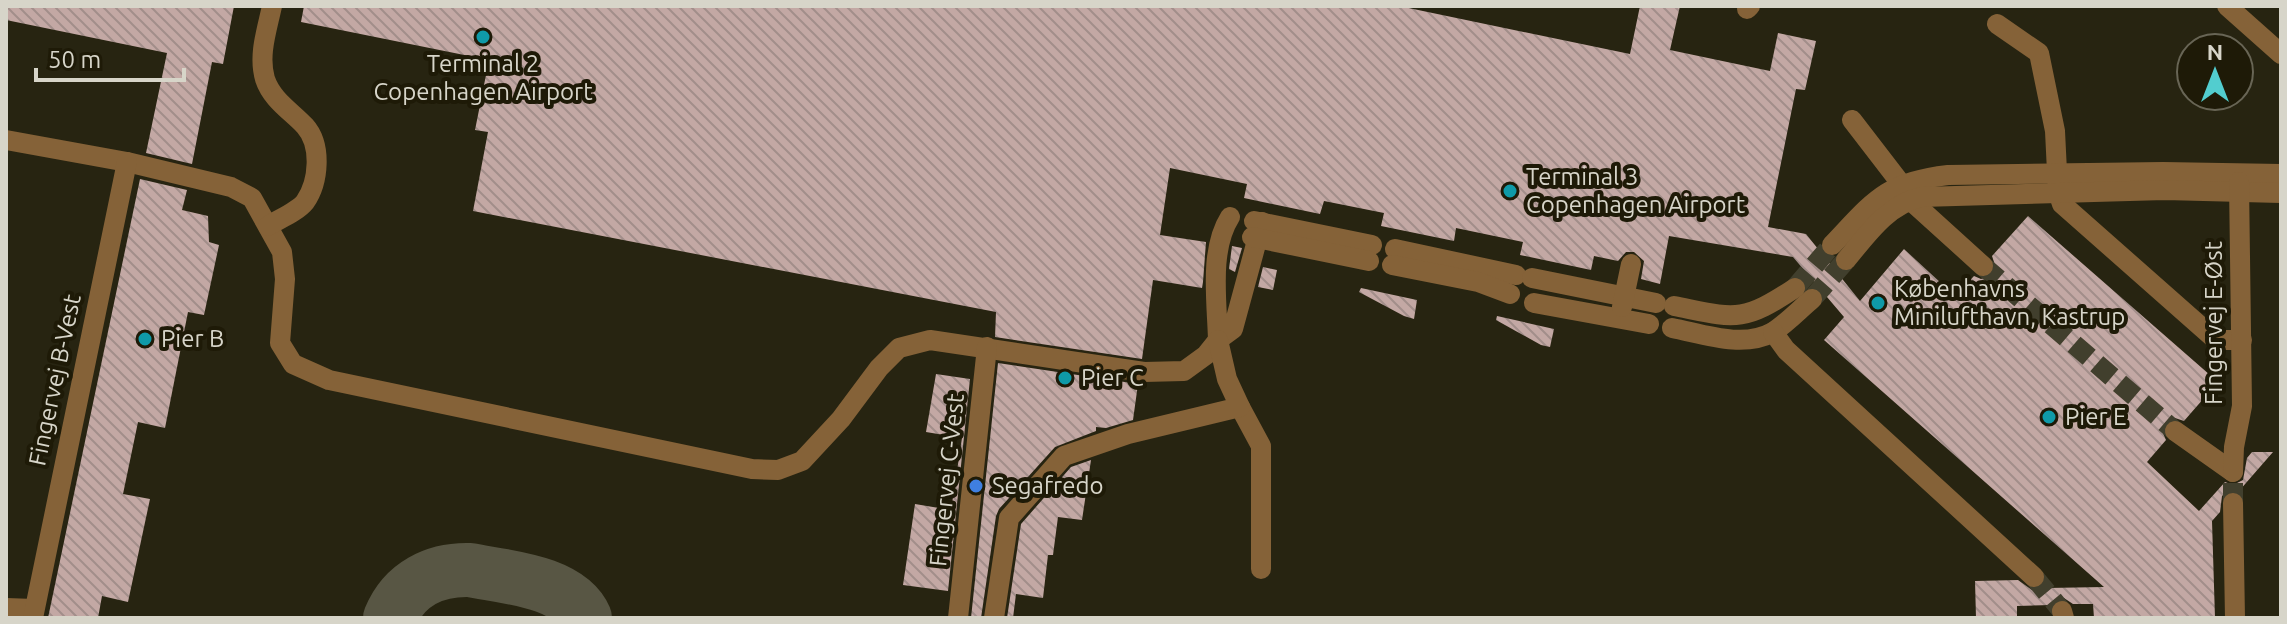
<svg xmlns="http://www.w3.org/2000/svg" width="2287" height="624" viewBox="0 0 2287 624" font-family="Ubuntu,sans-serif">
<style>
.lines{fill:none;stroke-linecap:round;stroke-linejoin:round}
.taxiway{stroke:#585644;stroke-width:54}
.building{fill:url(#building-back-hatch)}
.minor-tunnel{stroke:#413f2d;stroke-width:20;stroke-dasharray:20 10;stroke-linecap:butt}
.minor{stroke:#856238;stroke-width:20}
.culture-dot{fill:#0f9aa8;stroke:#1e1a07;stroke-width:3}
.shop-dot{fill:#3f7fe0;stroke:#1e1a07;stroke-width:3}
.labels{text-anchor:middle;stroke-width:8;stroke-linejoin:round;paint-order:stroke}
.poi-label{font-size:24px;fill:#d7d5c9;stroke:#1e1a07;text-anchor:start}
.street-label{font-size:24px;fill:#d7d5c9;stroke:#1e1a07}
</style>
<defs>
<pattern id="building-back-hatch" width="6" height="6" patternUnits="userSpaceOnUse" patternTransform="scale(2)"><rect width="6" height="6" fill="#c3a8a4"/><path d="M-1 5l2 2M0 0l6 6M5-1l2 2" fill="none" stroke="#a28e8a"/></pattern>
</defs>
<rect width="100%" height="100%" fill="#272411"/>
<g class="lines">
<path class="taxiway" d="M390,618C404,584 435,569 470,570C505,577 569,581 585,618"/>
</g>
<g class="building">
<polygon points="6,6 234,6 223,64 212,62 192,164 146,153 167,53 6,20"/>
<polygon points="304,6 1399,6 1630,54 1640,6 1680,6 1670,50 1770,71 1778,33 1816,41 1805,90 1796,89 1768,227 1806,234 1860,301 1904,249 1955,296 1974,276 1981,279 1992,275 1996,268 1992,256 2028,216 2218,382 2184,421 2175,418 2165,423 2162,431 2166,440 2147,462 2199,511 2225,482 2233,485 2243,480 2247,458 2252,452 2273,452 2239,491 2227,492 2222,496 2220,512 2212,521 2215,618 2094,618 2093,604 2073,604 2064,598 2058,599 2051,605 2017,606 2017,618 1976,618 1975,581 2018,580 2032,590 2043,586 2046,580 2047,588 2104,587 1824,340 1844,317 1793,257 1669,236 1660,284 1641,279 1644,261 1634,252 1626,252 1618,261 1594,256 1591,270 1520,255 1523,242 1456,228 1454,241 1381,226 1384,213 1324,201 1320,214 1244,198 1247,184 1170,168 1160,235 1206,242 1203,282 1202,288 1153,280 1142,359 995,337 996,312 473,211 488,132 475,130 489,60 301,22"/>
<polygon points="140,179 187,190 182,210 208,216 209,242 219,245 204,315 188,312 165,428 138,422 123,494 150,499 128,602 102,596 98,618 48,618"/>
<polygon points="1232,246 1242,248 1235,272 1229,269"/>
<polygon points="1263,267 1277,270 1273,290 1258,287"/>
<polygon points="1361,288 1417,300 1414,319 1404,316 1359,292"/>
<polygon points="1497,316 1554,329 1550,347 1541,345 1496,320"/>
<polygon points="998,363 1138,384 1133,420 1106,428 1096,427 1096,431 1055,447 999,509 996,516 981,618 971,618"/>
<polygon points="936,374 970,379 948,591 903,585 915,504 951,510 962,438 926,432"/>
<polygon points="1091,460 1082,520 1058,517 1053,555 1048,555 1043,598 1016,594 1013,618 1007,618 1021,524 1071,467"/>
</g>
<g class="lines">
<g class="minor-tunnel">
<polyline points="1983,266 2175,431"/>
<polyline points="1795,288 1832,245"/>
<polyline points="1812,299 1846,260"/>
<polyline points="2233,503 2233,472"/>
<polyline points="2034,577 2062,611"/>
</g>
<g class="minor">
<polyline points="2227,6 2281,54"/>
<polyline points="1747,9 1750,6"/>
<polyline points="1997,24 2039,53 2055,131 2058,192 2062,204 2216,340 2242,340"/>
<polyline points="1852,120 1902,185 1909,199 1983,266"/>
<polyline points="6,140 127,162 231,187 252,198 282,252 285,279 280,343 293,364 329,380 752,469 778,470 802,461 841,419 879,368 899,348 930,340 1144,372 1184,371 1206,355 1218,340"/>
<path d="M1230,217C1209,250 1217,301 1218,340L1233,329L1262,222"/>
<polyline points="1254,221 1372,245"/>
<path d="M268,226C279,219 297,212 305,202C319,182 322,145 305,126C291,111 272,100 265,79C258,55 267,30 272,6"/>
<polyline points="1252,237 1369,261"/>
<path d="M1832,245C1873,202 1885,182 1948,175L2163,172L2281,174"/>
<polyline points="1395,249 1516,275"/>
<path d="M1846,260C1867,235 1887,205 1921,197L2165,190L2281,193"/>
<polyline points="1392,265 1478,282 1510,294"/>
<polyline points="1532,278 1656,303"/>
<polyline points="1534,303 1649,324"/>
<path d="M1674,306C1734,318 1741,324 1795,288"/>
<polyline points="1622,307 1631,264"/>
<path d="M1672,328C1703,334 1743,349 1773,332C1787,323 1800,309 1812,299"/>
<polyline points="1773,332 1786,350 2034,577"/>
<polyline points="1240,407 1261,446 1261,569"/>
<polyline points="2175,431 2233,472"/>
<polyline points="2233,472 2234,447 2242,406 2239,182"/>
<polyline points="2233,503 2235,618"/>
<polyline points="6,608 34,609"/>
<polyline points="2062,611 2064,618"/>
<polyline points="33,618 127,162"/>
<polyline points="958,618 987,347"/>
<polyline points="994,618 1009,518 1064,456 1128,434 1240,407 1227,379 1218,340"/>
</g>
</g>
<g class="culture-dot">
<circle cx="483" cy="37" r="8"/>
<circle cx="1510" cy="191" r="8"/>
<circle cx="1878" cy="303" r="8"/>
<circle cx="145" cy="339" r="8"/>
<circle cx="1065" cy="378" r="8"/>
<circle cx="2049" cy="417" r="8"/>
</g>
<circle class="shop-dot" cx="976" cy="486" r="8"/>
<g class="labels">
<g class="poi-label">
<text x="483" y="72" text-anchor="middle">Terminal 2<tspan x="483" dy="28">Copenhagen Airport</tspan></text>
<text x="1526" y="185">Terminal 3<tspan x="1526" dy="28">Copenhagen Airport</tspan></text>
<text x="1894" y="297">Københavns<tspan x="1894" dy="28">Minilufthavn, Kastrup</tspan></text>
<text x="161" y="347">Pier B</text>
<text x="1081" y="386">Pier C</text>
<text x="2065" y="425">Pier E</text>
<text x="992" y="494">Segafredo</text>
</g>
<g class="street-label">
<text transform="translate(2214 323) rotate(-90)" y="8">Fingervej E-Øst</text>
<text transform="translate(55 380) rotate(-78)" y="8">Fingervej B-Vest</text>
<text transform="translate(947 480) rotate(-84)" y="8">Fingervej C-Vest</text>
</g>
</g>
<rect width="2287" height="624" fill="none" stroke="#d7d5c9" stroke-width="16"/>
<g transform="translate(2215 72)"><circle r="38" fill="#1e1a07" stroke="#686555" stroke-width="2"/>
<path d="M0-6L14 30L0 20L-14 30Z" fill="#52cdcf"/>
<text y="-12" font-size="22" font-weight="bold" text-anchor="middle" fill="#d7d5c9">N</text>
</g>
<path d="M36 68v12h148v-12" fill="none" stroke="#d7d5c9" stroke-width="4"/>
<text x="48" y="68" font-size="24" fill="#d7d5c9" stroke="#1e1a07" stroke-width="6" paint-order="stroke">50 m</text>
</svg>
